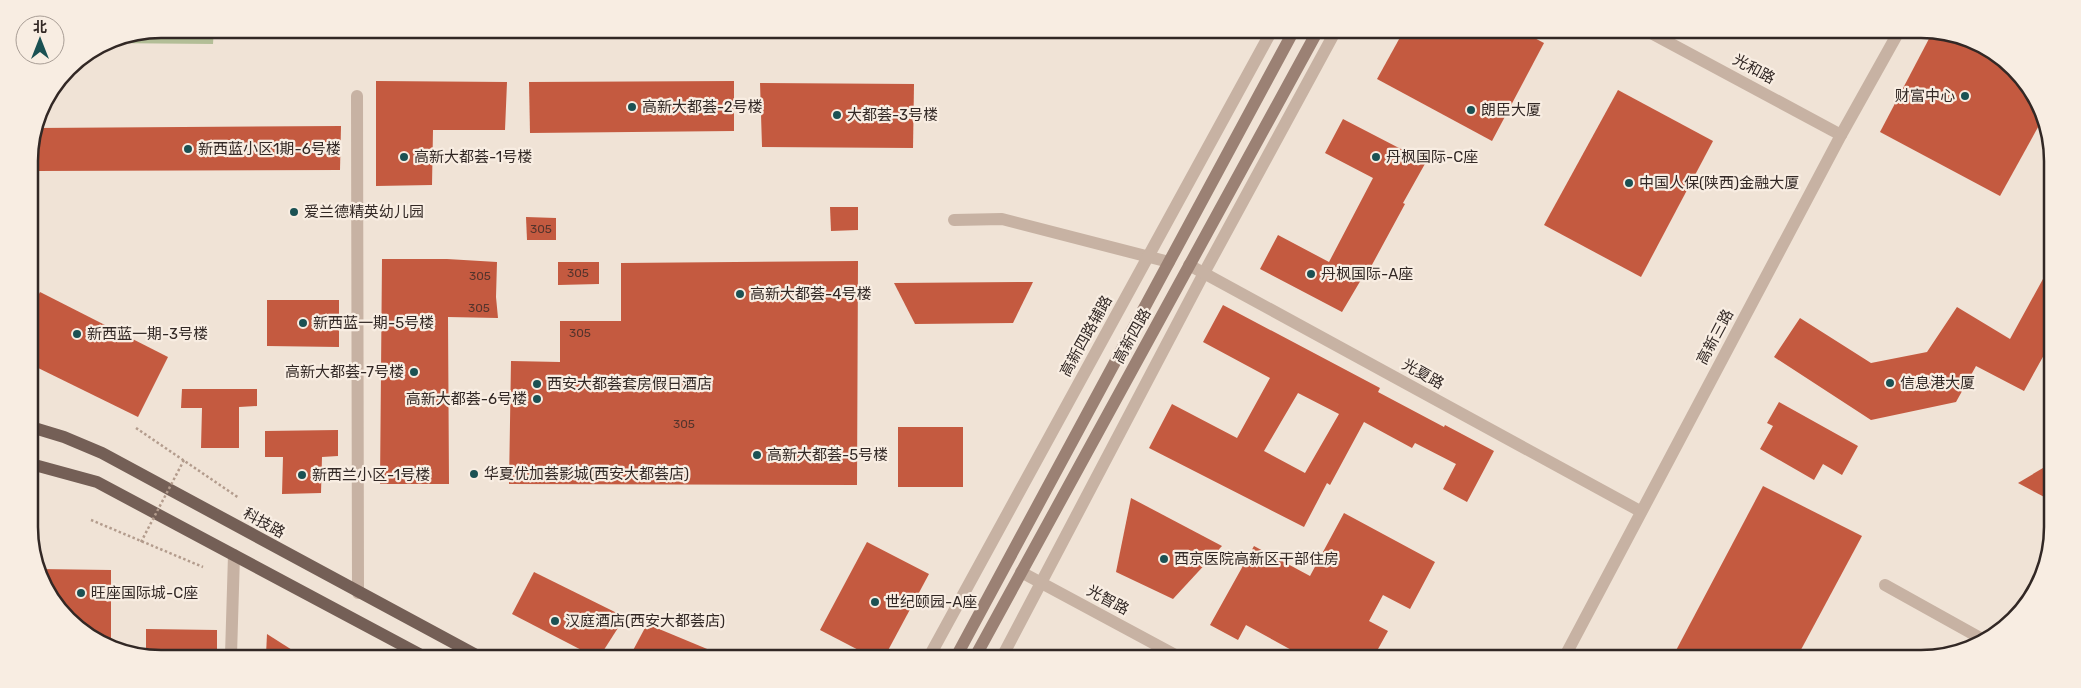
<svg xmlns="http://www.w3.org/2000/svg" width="2081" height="688" viewBox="0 0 2081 688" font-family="Rubik,'Noto Sans SC',sans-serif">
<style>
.green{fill:#b3be97}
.building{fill:#c45a40;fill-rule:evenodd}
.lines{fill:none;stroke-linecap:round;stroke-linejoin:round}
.path{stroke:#b39c8d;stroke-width:2.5;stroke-dasharray:2.5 2.5;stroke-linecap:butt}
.minor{stroke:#c7b2a3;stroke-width:12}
.tertiary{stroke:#c7b2a3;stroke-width:12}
.secondary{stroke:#9b8174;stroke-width:12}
.primary{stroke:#745f56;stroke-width:12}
.path-bridge{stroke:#b39c8d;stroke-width:2.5;stroke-dasharray:2.5 2.5;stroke-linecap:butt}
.poi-dot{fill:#1b5153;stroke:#f8ede2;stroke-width:2}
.labels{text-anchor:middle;stroke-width:4.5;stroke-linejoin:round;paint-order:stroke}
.number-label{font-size:12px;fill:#56342c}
.street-label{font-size:15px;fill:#322825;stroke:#f8ede2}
.poi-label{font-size:15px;fill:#322825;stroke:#f8ede2;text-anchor:start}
.rim{fill:none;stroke:#322825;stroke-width:2.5}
</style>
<rect width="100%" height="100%" fill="#f0e3d6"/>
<polygon class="green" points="160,29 214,29 213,44 103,43 110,39"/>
<g class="building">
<polygon points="1403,32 1523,32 1544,43 1492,141 1377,79"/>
<polygon points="1932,33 1955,33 2019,73 2042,120 2000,196 1880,132"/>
<polygon points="376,81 507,82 505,130 433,130 432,185 376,186"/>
<polygon points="734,81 734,131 530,133 529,82"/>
<polygon points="760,83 914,84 913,148 762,147"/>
<polygon points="1618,90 1713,141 1641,277 1544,225"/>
<polygon points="1343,119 1426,162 1403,203 1405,204 1367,274 1365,273 1342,312 1260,269 1278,235 1329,262 1373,178 1325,153"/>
<polygon points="341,126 340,170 36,171 36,128"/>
<polygon points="830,207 858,207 858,230 831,231"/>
<polygon points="526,217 556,218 556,240 527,240"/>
<polygon points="382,259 447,259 497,262 496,297 498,318 448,317 449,484 380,484"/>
<polygon points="858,261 857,485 509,484 511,361 560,362 560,321 621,321 621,263"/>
<polygon points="558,262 599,262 599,284 558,285"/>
<polygon points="2049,268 2049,346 2024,391 1976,366 1956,402 1871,420 1774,357 1800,318 1871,363 1927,352 1957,307 2010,339"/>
<polygon points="1033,282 1013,323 915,324 894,283"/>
<polygon points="40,292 168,357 138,417 30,364 30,311"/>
<polygon points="267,300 339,300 339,347 267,346"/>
<path d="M1223,305L1380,388L1378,392L1444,427L1445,425L1494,451L1467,502L1443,489L1456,464L1415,443L1412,448L1364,422L1330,485L1327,483L1304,527L1149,448L1172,404L1237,438L1270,378L1203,342ZM1298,393L1339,414L1305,473L1264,451Z"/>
<polygon points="182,389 257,389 257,406 239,407 239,448 201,448 202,408 181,408"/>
<polygon points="1779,402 1858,446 1842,475 1823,464 1814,480 1760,449 1773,426 1767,423"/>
<rect x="898" y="427" width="65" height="60"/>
<polygon points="338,430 338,456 322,457 321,493 282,494 283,457 265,457 265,431"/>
<polygon points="2048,465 2048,499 2018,483"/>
<polygon points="1763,486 1862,536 1796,659 1672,658"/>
<polygon points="1131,498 1222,546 1173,599 1116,572"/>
<polygon points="1344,513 1435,562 1410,609 1383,595 1369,621 1388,631 1373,658 1306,658 1246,625 1238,640 1210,625 1254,546 1310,576"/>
<polygon points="867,542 929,574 885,656 870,656 820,630"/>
<polygon points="39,569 111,570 111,640 101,639 62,615"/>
<polygon points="534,572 625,617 600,656 593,656 512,614"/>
<polygon points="647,624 724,656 630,656"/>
<polygon points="146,629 217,630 217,655 146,655"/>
<polygon points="267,634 300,655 266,655"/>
</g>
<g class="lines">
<g class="path">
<polyline points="136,428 239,498"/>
<polyline points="91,520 203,567"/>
</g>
<g class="minor">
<polyline points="357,96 358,593"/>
<polyline points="954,220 1002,219 1169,262"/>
<polyline points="1885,585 1982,639"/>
<polyline points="231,655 234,555"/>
<polyline points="929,657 1271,32"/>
<polyline points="1002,657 1204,273 1335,32"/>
</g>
<g class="tertiary">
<polyline points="1651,33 1841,135"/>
<polyline points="1189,265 1640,511"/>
<polyline points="1021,572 1179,657"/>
<polyline points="1564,658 1841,135 1898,33"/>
</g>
<g class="secondary">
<polyline points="956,657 1293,32"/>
<polyline points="975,657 1317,32"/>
</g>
<g class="primary">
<polyline points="31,427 64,437 102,453 478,656"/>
<polyline points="31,464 97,482 421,655"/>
</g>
<polyline class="path-bridge" points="141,542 184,460"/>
</g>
<g class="poi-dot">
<circle cx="1965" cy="96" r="5"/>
<circle cx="632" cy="107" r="5"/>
<circle cx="1471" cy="110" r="5"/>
<circle cx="837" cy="115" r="5"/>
<circle cx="188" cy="149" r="5"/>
<circle cx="404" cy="157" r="5"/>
<circle cx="1376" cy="157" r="5"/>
<circle cx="1629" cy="183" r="5"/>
<circle cx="294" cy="212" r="5"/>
<circle cx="1311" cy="274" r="5"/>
<circle cx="740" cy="294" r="5"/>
<circle cx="303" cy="323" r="5"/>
<circle cx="77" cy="334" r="5"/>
<circle cx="414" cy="372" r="5"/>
<circle cx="1890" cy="383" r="5"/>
<circle cx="537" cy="384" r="5"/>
<circle cx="537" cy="399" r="5"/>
<circle cx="757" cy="455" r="5"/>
<circle cx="474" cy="474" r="5"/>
<circle cx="302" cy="475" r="5"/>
<circle cx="1164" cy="559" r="5"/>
<circle cx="81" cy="593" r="5"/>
<circle cx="875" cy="602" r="5"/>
<circle cx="555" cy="621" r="5"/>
</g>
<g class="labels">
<g class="number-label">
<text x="541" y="233">305</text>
<text x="578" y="277">305</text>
<text x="480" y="280">305</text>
<text x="479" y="312">305</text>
<text x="580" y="337">305</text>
<text x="684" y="428">305</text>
</g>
<g class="street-label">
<text transform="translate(1754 69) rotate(28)" y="5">光和路</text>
<text transform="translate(1086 336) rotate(-61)" y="5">高新四路辅路</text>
<text transform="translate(1132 336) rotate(-61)" y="5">高新四路</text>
<text transform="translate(1715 337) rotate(-62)" y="5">高新三路</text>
<text transform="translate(1423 374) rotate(29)" y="5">光夏路</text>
<text transform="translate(264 523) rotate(29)" y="5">科技路</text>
<text transform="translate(1108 600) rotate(28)" y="5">光智路</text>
</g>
<g class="poi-label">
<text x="1955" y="101" text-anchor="end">财富中心</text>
<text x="642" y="112">高新大都荟-2号楼</text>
<text x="1481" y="115">朗臣大厦</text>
<text x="847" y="120">大都荟-3号楼</text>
<text x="198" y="154">新西蓝小区1期-6号楼</text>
<text x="414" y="162">高新大都荟-1号楼</text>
<text x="1386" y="162">丹枫国际-C座</text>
<text x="1639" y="188">中国人保(陕西)金融大厦</text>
<text x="304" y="217">爱兰德精英幼儿园</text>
<text x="1321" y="279">丹枫国际-A座</text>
<text x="750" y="299">高新大都荟-4号楼</text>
<text x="313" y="328">新西蓝一期-5号楼</text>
<text x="87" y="339">新西蓝一期-3号楼</text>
<text x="404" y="377" text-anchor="end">高新大都荟-7号楼</text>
<text x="1900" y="388">信息港大厦</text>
<text x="547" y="389">西安大都荟套房假日酒店</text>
<text x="527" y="404" text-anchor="end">高新大都荟-6号楼</text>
<text x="767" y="460">高新大都荟-5号楼</text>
<text x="484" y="479">华夏优加荟影城(西安大都荟店)</text>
<text x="312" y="480">新西兰小区-1号楼</text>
<text x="1174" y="564">西京医院高新区干部住房</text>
<text x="91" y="598">旺座国际城-C座</text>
<text x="885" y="607">世纪颐园-A座</text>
<text x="565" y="626">汉庭酒店(西安大都荟店)</text>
</g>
</g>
<path d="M0 0H2081V688H0ZM161 38H1921A123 123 0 0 1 2044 161V527A123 123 0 0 1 1921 650H161A123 123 0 0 1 38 527V161A123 123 0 0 1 161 38Z" fill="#f8ede2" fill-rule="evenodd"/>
<path class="rim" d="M161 38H1921A123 123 0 0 1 2044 161V527A123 123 0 0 1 1921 650H161A123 123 0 0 1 38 527V161A123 123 0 0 1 161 38Z"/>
<g transform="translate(40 40)"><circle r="24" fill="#f8ede2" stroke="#a99e96"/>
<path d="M0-4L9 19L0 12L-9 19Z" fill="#1b5153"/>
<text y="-8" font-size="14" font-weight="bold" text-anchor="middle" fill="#322825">北</text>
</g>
</svg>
